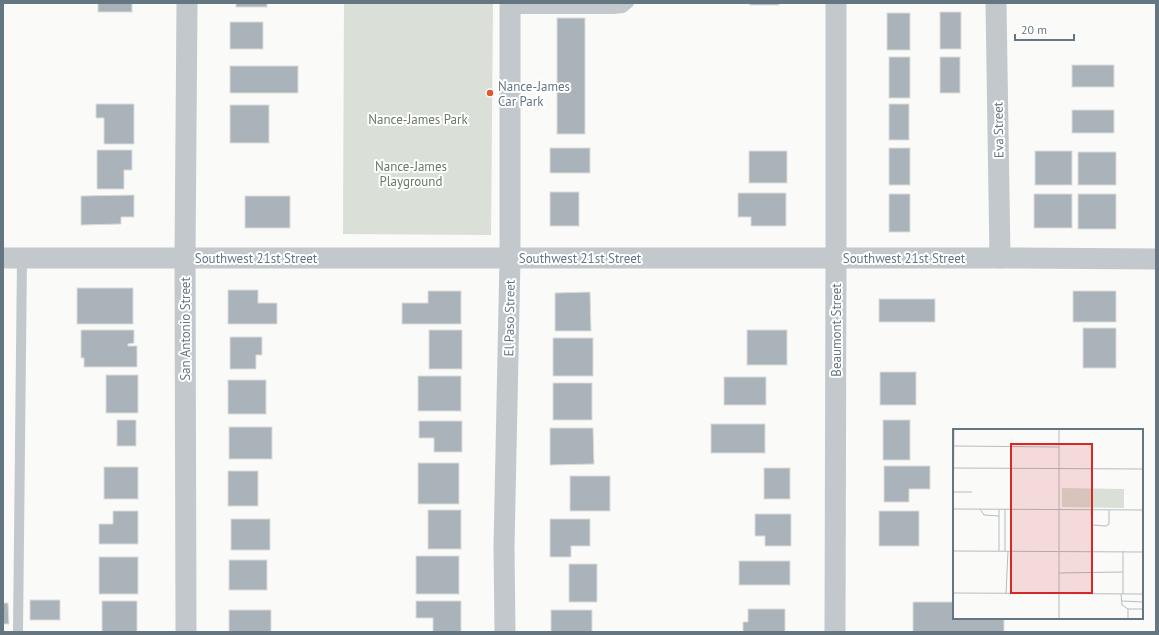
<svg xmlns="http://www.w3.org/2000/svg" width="1159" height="635" viewBox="0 0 1159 635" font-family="'PT Sans',sans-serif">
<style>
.green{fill:#dadfd7}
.building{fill:#aab3b9;stroke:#dcdcda}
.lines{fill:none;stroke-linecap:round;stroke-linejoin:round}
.lane{stroke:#c3c8cc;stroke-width:10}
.street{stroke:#c3c8cc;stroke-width:21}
.poi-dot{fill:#e4572e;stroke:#fff;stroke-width:1.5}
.labels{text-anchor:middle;stroke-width:4;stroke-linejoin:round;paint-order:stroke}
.poi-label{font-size:13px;fill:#657683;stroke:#fff;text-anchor:start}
.park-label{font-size:13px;fill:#687a64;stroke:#fff}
.street-label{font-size:13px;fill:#657683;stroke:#fff}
.inset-road{fill:none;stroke:#b5bdc2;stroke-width:1}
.view{fill:#d62828;fill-opacity:0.15;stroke:#d62828;stroke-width:2}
.inset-edge{fill:none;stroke:#657683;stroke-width:2}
</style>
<rect width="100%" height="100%" fill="#fafaf8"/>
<polygon class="green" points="344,3 493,3 491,235 343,234"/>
<g class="building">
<rect x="98" y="3" width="34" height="9"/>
<rect x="236" y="3" width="31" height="4"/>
<rect x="750" y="3" width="29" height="2"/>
<rect x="940" y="12" width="21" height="37"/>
<rect x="887" y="13" width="23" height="37"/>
<rect x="557" y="18" width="28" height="116"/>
<rect x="230" y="22" width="33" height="27"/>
<rect x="889" y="57" width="21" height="41"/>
<rect x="940" y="57" width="20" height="36"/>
<rect x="1072" y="65" width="42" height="22"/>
<rect x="230" y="66" width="68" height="27"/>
<polygon points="96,104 134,104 134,144 104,144 104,118 96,118"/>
<rect x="889" y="104" width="20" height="36"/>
<rect x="230" y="105" width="39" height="38"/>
<rect x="1072" y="110" width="42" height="23"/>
<rect x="550" y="148" width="40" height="25"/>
<rect x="889" y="148" width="21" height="37"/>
<polygon points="97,150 132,150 132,170 124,170 124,189 97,189"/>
<rect x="749" y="151" width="38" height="32"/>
<rect x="1035" y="151" width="37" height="34"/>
<rect x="1078" y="152" width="38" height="33"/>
<rect x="550" y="192" width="29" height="34"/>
<polygon points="738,193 786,193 786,226 751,226 751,217 738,217"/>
<rect x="889" y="194" width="21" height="38"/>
<rect x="1034" y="194" width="38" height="34"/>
<rect x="1078" y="194" width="38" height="35"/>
<polygon points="134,195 134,217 121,217 121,224 81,225 81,196"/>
<rect x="245" y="196" width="45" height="32"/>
<rect x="77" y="288" width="56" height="36"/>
<polygon points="228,290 258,290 258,303 277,303 277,324 228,324"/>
<polygon points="428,291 461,291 461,324 402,324 402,303 428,303"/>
<rect x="1073" y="291" width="43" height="31"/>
<polygon points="590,292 591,331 555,331 555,293"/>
<rect x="879" y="299" width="56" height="23"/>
<rect x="1083" y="328" width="33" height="40"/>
<polygon points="81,330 134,330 134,343 128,344 128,346 137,346 137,367 84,367 84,358 81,358"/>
<rect x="429" y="330" width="33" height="39"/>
<rect x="747" y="330" width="40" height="35"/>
<polygon points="230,337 262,337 262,355 256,355 256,369 230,369"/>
<rect x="553" y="338" width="40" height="38"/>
<rect x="880" y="372" width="36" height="33"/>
<rect x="106" y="375" width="32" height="38"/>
<rect x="418" y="376" width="43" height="35"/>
<rect x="724" y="377" width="42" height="28"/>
<rect x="228" y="380" width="38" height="34"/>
<rect x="553" y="383" width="39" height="37"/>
<rect x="117" y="420" width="19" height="26"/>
<rect x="883" y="420" width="27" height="40"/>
<polygon points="419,421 462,421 462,452 434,452 434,438 419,438"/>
<rect x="711" y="424" width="54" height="29"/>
<rect x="229" y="427" width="43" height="32"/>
<polygon points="550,428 593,428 594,464 550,465"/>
<rect x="418" y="463" width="41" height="41"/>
<polygon points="884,466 930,466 930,489 909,489 909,502 884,502"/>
<rect x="104" y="467" width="34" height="32"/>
<rect x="764" y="468" width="26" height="31"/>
<rect x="228" y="471" width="30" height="35"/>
<rect x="570" y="476" width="40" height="35"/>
<rect x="428" y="510" width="33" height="39"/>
<polygon points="113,511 138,511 138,544 99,544 99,524 113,524"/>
<rect x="879" y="511" width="40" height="35"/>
<polygon points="755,514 791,514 791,546 765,546 765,536 755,536"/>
<rect x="231" y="519" width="39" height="31"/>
<polygon points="550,519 590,519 590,546 571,546 571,557 550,557"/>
<rect x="416" y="556" width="43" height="38"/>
<rect x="99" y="557" width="39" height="37"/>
<rect x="229" y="560" width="38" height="30"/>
<rect x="739" y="561" width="51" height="24"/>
<rect x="569" y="564" width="28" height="38"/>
<rect x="30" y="600" width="30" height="20"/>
<rect x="102" y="601" width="35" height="31"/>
<polygon points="416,601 461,601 461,632 433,632 433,618 416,618"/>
<polygon points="913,602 954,602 954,618 1004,618 1004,632 913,632"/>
<polygon points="3,603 8,603 9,624 3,624"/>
<polygon points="748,609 785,609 785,632 743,632 743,622 748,622"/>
<rect x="229" y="610" width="42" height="22"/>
<rect x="551" y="610" width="41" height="22"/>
</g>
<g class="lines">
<g class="lane">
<polyline points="510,9 613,9 623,8 629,3"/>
<polyline points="18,632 22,258"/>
</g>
<g class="street">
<polyline points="996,3 1000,258"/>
<polyline points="3,258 1000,258 1156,259"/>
<polyline points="186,632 185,258 187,3"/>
<polyline points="505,632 504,547 510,258 510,3"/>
<polyline points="835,632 836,258 836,3"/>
</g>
</g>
<circle class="poi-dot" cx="490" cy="93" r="4"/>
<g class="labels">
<g class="poi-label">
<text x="498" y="91">Nance-James<tspan x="498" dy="15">Car Park</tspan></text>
</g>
<g class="park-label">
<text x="418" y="124">Nance-James Park</text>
<text x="411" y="171">Nance-James<tspan x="411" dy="15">Playground</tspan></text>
</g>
<g class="street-label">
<text transform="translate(998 130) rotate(-91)" y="5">Eva Street</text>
<text x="256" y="263">Southwest 21st Street</text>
<text x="580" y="263">Southwest 21st Street</text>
<text x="904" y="263">Southwest 21st Street</text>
<text transform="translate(509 318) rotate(-89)" y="5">El Paso Street</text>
<text transform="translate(185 329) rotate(-90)" y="5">San Antonio Street</text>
<text transform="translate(836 330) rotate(-90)" y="5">Beaumont Street</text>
</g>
</g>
<g transform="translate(953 429)">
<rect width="190" height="190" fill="#fafaf8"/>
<path d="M109,59L171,60V79L109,78Z" fill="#dadfd7"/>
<path class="inset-road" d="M1,17L106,18M1,39L190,40M1,63H19M0,80L190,81M27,80L31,86L46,87M46,80V122M138,81L139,96L153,97L156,95V81M0,108L1,0M0,122L190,123M52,122V80M170,122V165M106,144L170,143M0,164L190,165M53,165L55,122M168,165L169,176L175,180V190M169,172L190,173M175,180H190M106,190V0"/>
<path class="view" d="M58,15H139V164H58Z"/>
<rect width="190" height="190" class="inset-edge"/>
</g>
<rect width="1159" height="635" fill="none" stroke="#657683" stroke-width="8"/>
<path d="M1015 34v6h59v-6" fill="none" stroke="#657683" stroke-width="2"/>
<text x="1021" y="34" font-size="12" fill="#657683" stroke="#ffffff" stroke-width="3" paint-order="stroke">20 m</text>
</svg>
